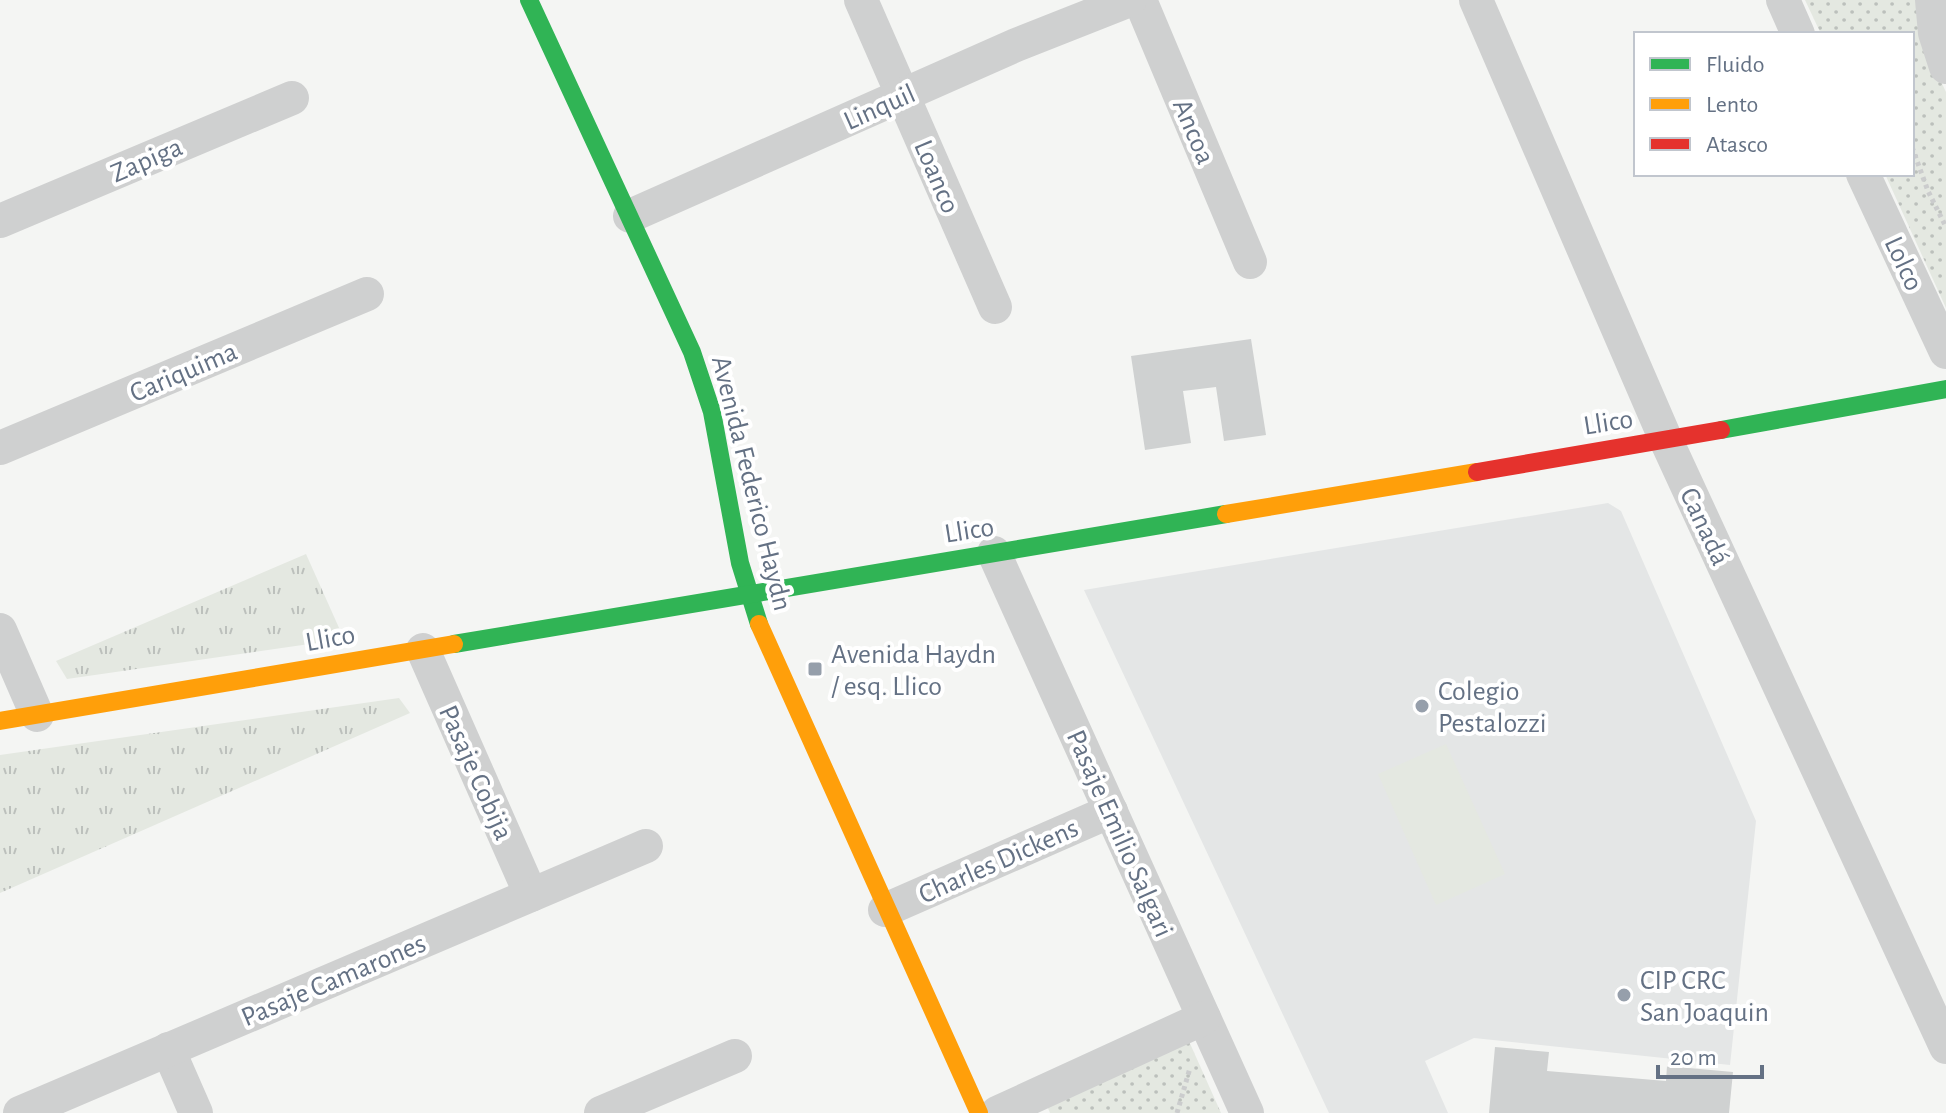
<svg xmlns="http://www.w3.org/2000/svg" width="1946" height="1113" viewBox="0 0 1946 1113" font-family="'Alegreya Sans',sans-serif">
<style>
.built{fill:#e4e6e6}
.grass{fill:url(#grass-tufts)}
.park{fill:url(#park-dots)}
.garden{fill:#e4e8e1}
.building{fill:#cfd1d1}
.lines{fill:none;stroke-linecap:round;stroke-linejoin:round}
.path{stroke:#cbcccd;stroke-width:5;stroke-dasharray:4 4;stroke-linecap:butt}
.street{stroke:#cfd0d0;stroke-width:34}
.fast{stroke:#30b455;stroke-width:18}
.slow{stroke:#ff9f0a;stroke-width:18}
.jam{stroke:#e5322d;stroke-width:18}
.poi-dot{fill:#969fab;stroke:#fff;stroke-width:3}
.labels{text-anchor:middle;stroke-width:8;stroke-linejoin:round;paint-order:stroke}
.street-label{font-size:28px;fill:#647184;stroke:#fff}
.poi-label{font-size:28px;fill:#647184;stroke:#fff;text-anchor:start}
</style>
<defs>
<pattern id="grass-tufts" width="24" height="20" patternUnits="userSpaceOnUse" patternTransform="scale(2)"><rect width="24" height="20" fill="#e4e8e1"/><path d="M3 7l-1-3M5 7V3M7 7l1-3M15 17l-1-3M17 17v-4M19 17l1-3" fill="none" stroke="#bcc0bc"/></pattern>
<pattern id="park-dots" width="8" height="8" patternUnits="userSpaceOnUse" patternTransform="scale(2)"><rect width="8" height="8" fill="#e4e8e1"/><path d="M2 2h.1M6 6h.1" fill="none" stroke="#bcc0bc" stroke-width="1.8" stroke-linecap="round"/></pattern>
</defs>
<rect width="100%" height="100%" fill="#f4f5f3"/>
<polygon class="built" points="1608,503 1621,511 1756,821 1730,1065 1474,1038 1425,1061 1448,1113 1329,1113 1084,590"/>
<g class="grass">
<polygon points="306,554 344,639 67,679 56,661"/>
<polygon points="399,698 410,713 0,893 0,755"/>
</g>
<g class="park">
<polygon points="1805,0 1916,0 1920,38 1946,92 1946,308 1885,174 1912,174 1912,34 1821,34"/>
<polygon points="1188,1039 1221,1113 1050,1113 1045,1101"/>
</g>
<polygon class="garden" points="1446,744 1505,874 1436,905 1378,774"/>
<g class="building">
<polygon points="1251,339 1266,435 1224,441 1216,387 1183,391 1191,443 1145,450 1131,356"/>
<polygon points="1495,1047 1549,1052 1547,1071 1666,1081 1667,1066 1733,1072 1729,1113 1489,1113"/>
</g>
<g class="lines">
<g class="path">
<polyline points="1912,147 1928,191 1946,227"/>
<polyline points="1177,1113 1190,1068"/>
</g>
<g class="street">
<polyline points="861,0 995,307"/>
<polyline points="1140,0 1250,262"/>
<polyline points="1476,0 1666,440 1946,1047"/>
<polyline points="1783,0 1798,34"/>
<polyline points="1932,0 1935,33 1946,67"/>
<polyline points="1863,174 1946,352"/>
<polyline points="630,216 1016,45 1130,0"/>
<polyline points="0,221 292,98"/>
<polyline points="0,448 367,294"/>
<polyline points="994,553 1247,1113"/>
<polyline points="0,630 37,715"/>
<polyline points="423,650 531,895"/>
<polyline points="885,910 1111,811"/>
<polyline points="168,1049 196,1113"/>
<polyline points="20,1113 646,846"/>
<polyline points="601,1113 735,1056"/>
<polyline points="997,1113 1204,1018"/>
</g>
<g class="fast">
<polyline points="529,0 692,352 712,412 740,563 759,624"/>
<polyline points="1721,430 1946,389"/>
<polyline points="454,644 1226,514"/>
</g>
<g class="slow">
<polyline points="1226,514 1477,472"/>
<polyline points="759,624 979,1113"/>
<polyline points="0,721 454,644"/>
</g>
<polyline class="jam" points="1477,472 1721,430"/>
</g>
<g class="poi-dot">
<rect x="807" y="661" width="16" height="16" rx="4"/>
<circle cx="1422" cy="706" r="8"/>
<circle cx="1624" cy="995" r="8"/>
</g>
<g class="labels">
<g class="street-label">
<text transform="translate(879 106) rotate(-24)" y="10">Linquil</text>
<text transform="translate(1195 131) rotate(67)" y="10">Ancoa</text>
<text transform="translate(146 159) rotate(-23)" y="10">Zapiga</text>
<text transform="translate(938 176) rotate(67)" y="10">Loanco</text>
<text transform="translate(1905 263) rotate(65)" y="10">Lolco</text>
<text transform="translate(183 371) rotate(-23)" y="10">Cariquima</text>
<text transform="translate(1608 421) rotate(-9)" y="10">Llico</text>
<text transform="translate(753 483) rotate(76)" y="10">Avenida Federico Haydn</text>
<text transform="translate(1706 526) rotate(65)" y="10">Canadá</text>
<text transform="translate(969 529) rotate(-9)" y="10">Llico</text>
<text transform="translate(330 637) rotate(-10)" y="10">Llico</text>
<text transform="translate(477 772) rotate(66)" y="10">Pasaje Cobija</text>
<text transform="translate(1121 833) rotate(66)" y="10">Pasaje Emilio Salgari</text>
<text transform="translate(998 860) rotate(-24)" y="10">Charles Dickens</text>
<text transform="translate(333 979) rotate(-23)" y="10">Pasaje Camarones</text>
</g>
<g class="poi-label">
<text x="831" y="663">Avenida Haydn<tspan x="831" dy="32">/ esq. Llico</tspan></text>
<text x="1438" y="700">Colegio<tspan x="1438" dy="32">Pestalozzi</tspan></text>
<text x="1640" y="989">CIP CRC<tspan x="1640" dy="32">San Joaquin</tspan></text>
</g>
</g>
<rect x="1634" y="32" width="280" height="144" fill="#ffffff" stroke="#c1c6ce" stroke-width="2"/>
<rect x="1650" y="58" width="40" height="12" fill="#30b455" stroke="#c1c6ce" stroke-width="2"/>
<text x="1706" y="72" font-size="24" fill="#647184">Fluido</text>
<rect x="1650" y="98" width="40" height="12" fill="#ff9f0a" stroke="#c1c6ce" stroke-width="2"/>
<text x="1706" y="112" font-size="24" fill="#647184">Lento</text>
<rect x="1650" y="138" width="40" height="12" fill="#e5322d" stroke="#c1c6ce" stroke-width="2"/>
<text x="1706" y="152" font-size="24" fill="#647184">Atasco</text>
<path d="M1658 1065v12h104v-12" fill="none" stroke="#647184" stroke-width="4"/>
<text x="1670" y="1065" font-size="24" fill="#647184" stroke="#ffffff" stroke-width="6" paint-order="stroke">20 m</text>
</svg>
